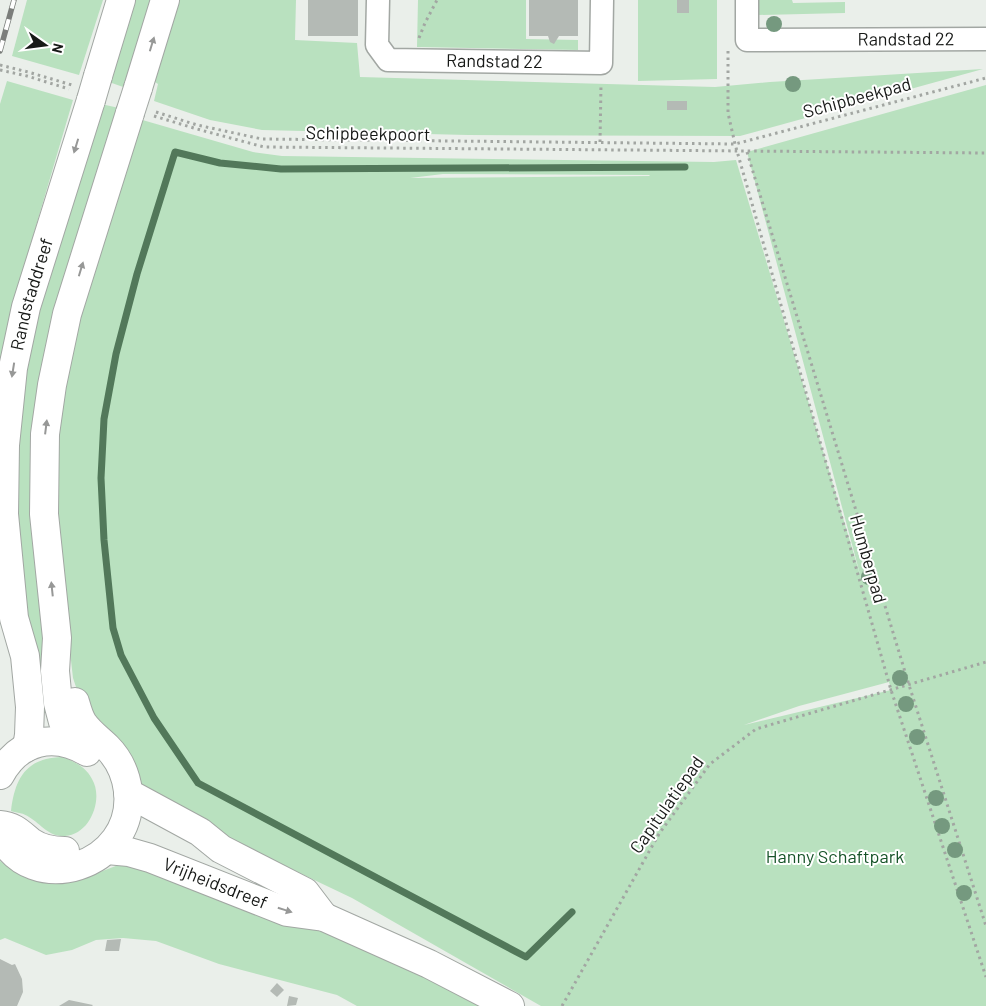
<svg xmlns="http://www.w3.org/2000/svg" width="986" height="1006" viewBox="0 0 986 1006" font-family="Barlow,sans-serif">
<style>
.green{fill:#b9e1bf;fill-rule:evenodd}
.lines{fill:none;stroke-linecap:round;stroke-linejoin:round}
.stream{stroke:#52785a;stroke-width:7}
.building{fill:#b4bab5}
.minor-casing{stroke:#a2a7a3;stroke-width:25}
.major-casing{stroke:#a2a7a3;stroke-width:30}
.path{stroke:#a2a6a2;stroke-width:3;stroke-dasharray:2.5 4;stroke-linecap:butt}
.minor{stroke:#fff;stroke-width:22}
.major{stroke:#fff;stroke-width:28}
.rail-casing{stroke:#7b7e7b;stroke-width:5.5}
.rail{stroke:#fff;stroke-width:4;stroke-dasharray:11;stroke-linecap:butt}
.major-bridge-casing{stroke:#a2a7a3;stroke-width:30;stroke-linecap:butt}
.major-bridge{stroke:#fff;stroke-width:28}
.tree{fill:#75997f}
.oneway{fill:#979897}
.labels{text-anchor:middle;stroke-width:4;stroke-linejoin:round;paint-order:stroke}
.street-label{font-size:18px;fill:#171917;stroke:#fff}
.park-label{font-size:18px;fill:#165328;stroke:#fff}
</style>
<rect width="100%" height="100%" fill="#eaefea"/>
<g class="green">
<polygon points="27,0 103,0 79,75 12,56"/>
<polygon points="134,0 154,0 126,88 109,82"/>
<polygon points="177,0 296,0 295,40 357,43 360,77 715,87 770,82 983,69 740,136 468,135 262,130 210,120 154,101 158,84 152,80"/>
<polygon points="418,0 526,0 526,39 578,40 578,50 417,47"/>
<polygon points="638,0 717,0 717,79 638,81"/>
<polygon points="758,0 792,0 793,3 845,2 845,13 758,15"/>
<polygon points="7,81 73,100 14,301 0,370 0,104"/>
<path d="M986,85V1006H541L352,898L168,810L146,797L98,724L77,690L73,678L54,512L55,434L63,372L139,119L253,152L282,156L714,162L736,160L861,578L747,152ZM443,174L649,175L650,176L410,178ZM889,682L891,690L744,725L799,706Z"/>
<polygon points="101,104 119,108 48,353 52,712 36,714 18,544 15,474 21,404 35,321"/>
<path d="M62,757C74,761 86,767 92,779C104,799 90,835 65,836C49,837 42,825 29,817C24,813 17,813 11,811C15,778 26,758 62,757Z"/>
<polygon points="0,861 20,874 31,879 60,883 84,878 121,864 158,869 355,943 486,1006 357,1006 337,995 219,964 156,941 123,938 96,940 72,950 46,955 5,938 0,940"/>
</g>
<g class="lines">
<polyline class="stream" points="572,912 526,957 198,783 154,718 121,655 113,628 104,540 101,478 104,419 116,354 137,274 175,152 220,163 281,169 685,167"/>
</g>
<g class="building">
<rect x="308" y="0" width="50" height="36"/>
<polygon points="529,0 578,0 578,36 559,36 554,44 550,42 548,36 529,36"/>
<rect x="677" y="0" width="12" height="13"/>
<rect x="667" y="101" width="20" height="9"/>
<polygon points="121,939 119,951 105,951 107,940"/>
<polygon points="0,959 12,965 15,964 22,979 23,992 17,1006 0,1006"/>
<polygon points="277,983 284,990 277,997 270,991"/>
<polygon points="289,996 298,998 296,1005 287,1006"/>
<polygon points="69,1000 93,1005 92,1006 59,1006"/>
</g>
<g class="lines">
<g class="minor-casing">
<g id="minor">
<path id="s1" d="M378,0L377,45L388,60L601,63L602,0"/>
<path id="s2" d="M747,0V40L986,39"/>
</g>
</g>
<g class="major-casing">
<g id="major">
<polyline points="98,76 121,0"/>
<polyline points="138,88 165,0"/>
<polyline points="78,746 63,722 58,703 55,671 57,638 44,514 45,434 52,385 67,314 130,113"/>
<path id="s3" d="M27,747L29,735L30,707L25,656L14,618L4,514L5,445L13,368L26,307L91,100"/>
<path d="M0,775C19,740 54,732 87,752"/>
<polyline points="128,793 200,832 221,849 305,892 324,917"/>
<path d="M0,825C14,826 20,833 31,842C41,849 52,851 65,851"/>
<path d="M0,833C30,900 136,867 128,791C126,775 119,759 107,747C99,739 90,733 83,723C79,717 77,709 75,702"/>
<path id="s4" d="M107,850L129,852L150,858L287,912L324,917L429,964L510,1006"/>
</g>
</g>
<g class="path">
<polyline points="419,38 425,23 437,0"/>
<polyline points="728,51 728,113 735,144 891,690 986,977"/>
<polyline points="0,65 28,72 72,85"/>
<polyline points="0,70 27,76 69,89"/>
<polyline points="156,112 197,125 262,139 735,144 986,78"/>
<polyline points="154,116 197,129 264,147 986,153"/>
<polyline points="600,142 601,84"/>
<polyline points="747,152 909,685 986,926"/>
<polyline points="562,1006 659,834 710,764 756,729 986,662"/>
</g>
<use href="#minor" class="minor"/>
<use href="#major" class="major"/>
<g class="rail-casing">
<polyline id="rail" points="0,51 14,0"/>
</g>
<use href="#rail" class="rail"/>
<g class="major-bridge-casing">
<g id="major-bridge">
<polyline points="91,100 98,76"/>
<polyline points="130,113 138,88"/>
</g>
</g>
<use href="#major-bridge" class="major-bridge"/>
</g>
<g class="tree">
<circle cx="774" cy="24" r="8"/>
<circle cx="793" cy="84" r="8"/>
<circle cx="869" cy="577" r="8"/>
<circle cx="900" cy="678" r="8"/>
<circle cx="906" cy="704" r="8"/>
<circle cx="917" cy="737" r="8"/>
<circle cx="936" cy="798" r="8"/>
<circle cx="942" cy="826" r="8"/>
<circle cx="955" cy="850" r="8"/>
<circle cx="964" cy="893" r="8"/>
</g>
<defs><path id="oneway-solid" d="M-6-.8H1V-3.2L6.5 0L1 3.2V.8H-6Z" transform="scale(1.25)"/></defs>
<g class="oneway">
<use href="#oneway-solid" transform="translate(152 44) rotate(-73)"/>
<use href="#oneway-solid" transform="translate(76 146) rotate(107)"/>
<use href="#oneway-solid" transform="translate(81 269) rotate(-73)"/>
<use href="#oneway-solid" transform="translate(13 370) rotate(99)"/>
<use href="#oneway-solid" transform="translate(46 427) rotate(-83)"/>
<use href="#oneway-solid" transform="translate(52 589) rotate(-96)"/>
<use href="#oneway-solid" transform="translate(285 910) rotate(17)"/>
</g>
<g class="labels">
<g class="street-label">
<text dy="6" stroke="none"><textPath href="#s2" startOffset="199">Randstad 22</textPath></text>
<text dy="6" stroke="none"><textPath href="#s1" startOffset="170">Randstad 22</textPath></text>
<text transform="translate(857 98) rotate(-15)" y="6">Schipbeekpad</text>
<text transform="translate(368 134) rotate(1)" y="6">Schipbeekpoort</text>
<text dy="6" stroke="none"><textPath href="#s3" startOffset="458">Randstaddreef</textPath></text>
<text transform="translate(868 559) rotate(74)" y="6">Humberpad</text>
<text transform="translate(667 805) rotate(-55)" y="6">Capitulatiepad</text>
<text dy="6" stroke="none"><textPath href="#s4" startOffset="114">Vrijheidsdreef</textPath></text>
</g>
<g class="park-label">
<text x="835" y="863">Hanny Schaftpark</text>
</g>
</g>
<g transform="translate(45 45) rotate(104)" stroke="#ffffff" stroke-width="4" paint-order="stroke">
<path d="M0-4L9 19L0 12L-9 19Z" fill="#171917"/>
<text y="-8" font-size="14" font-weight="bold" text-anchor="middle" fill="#171917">N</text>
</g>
</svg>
